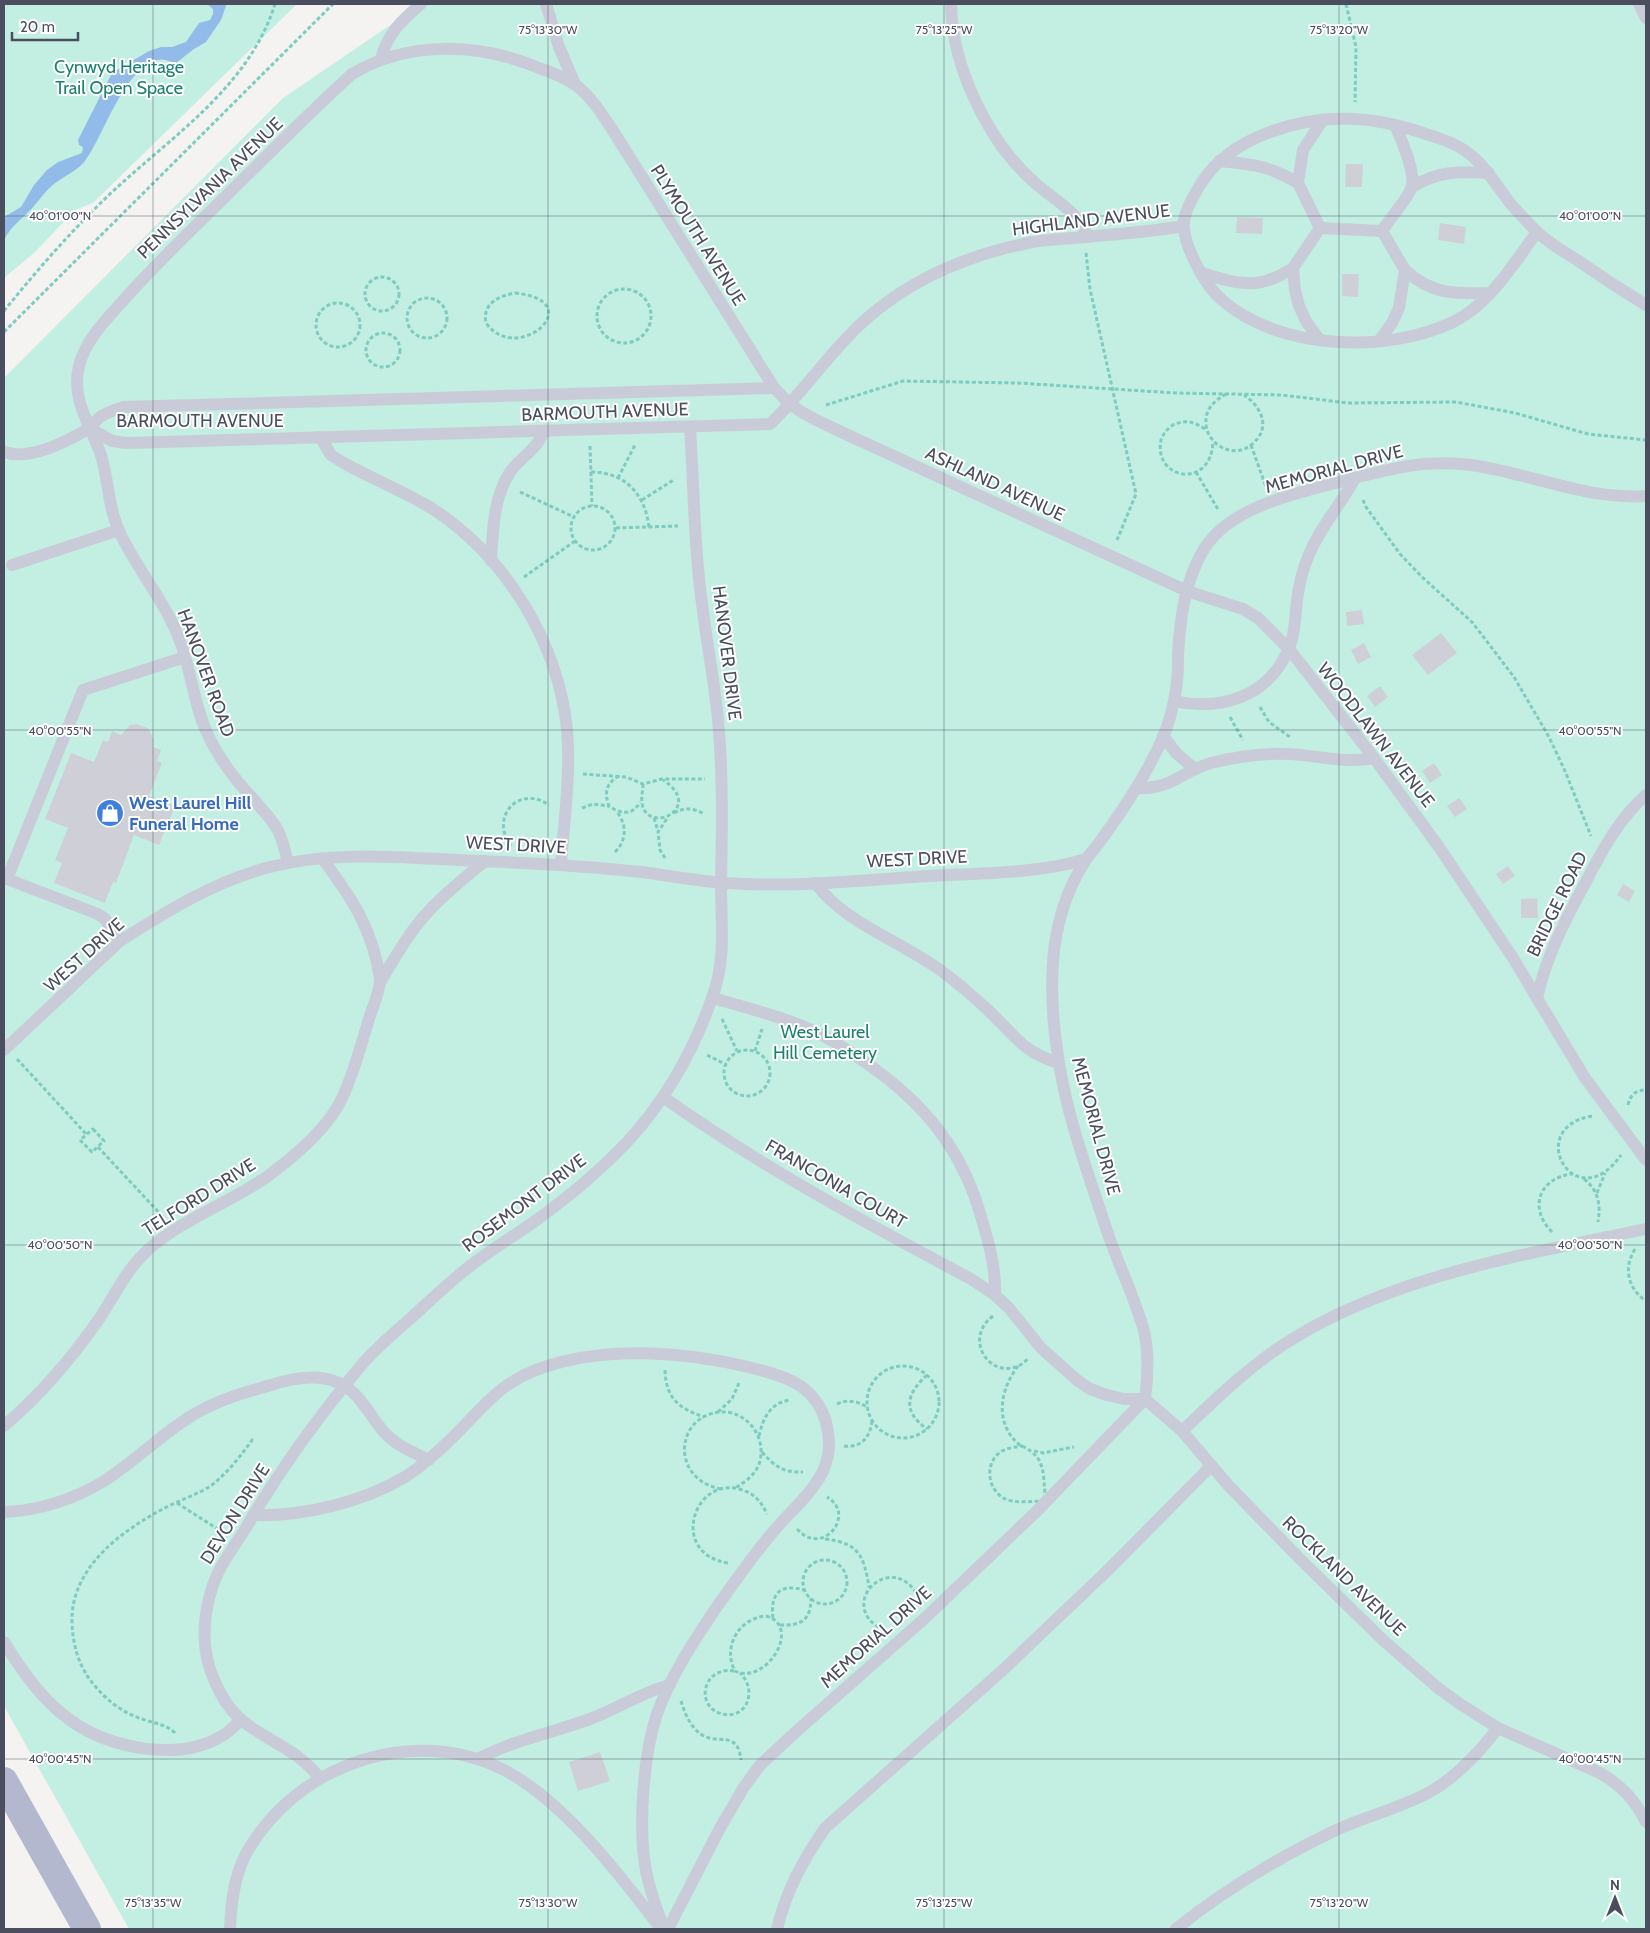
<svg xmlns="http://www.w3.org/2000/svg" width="1650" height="1933" viewBox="0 0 1650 1933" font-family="Cabin,sans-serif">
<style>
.green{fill:#c3efe2}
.water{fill:#92bbea}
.building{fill:#cfd0d7}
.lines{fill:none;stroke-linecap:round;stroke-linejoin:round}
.path{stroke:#7cccbf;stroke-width:3;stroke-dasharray:4 2.5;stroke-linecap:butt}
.service{stroke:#c9ccd8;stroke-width:12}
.primary{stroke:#b3b8cf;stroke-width:28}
.ticks{fill:none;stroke:#4a4e5f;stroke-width:1;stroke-opacity:0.45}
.labels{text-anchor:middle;stroke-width:4;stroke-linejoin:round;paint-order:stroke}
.park-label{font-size:18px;fill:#1b806f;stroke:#fff}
.street-label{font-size:18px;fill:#4a4e5f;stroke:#fff}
.shop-label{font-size:18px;font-weight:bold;fill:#366cbe;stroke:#fff;text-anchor:start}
.ticks-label{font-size:12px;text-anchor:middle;fill:#4a4e5f;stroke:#fff;stroke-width:4;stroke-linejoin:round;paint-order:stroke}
</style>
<rect width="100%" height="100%" fill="#f4f3f2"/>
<g class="green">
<polygon points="4,4 297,4 93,203 75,210 34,253 4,278"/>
<polygon points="419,4 1646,4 1646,1929 129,1929 4,1706 4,378 283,98 408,13"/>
</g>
<path class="water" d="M207,4H225L226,6L221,20L206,42L194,49L176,63C170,62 164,58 158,60C123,69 105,134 85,161C77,171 64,176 54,184C45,191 41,198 34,206C23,219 12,224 4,240V217L21,207L34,185L47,170L58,162L82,153L83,147L79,145L78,140L112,73L149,51L161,47H172L186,42L199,23L210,20L213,14V9Z"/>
<g class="building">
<polygon points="1346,164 1363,164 1362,187 1345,187"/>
<polygon points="1237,217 1263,218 1262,234 1236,233"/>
<polygon points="1440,223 1466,227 1464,244 1438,240"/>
<polygon points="1342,274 1359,274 1358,297 1342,296"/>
<polygon points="1362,610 1364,624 1347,626 1346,612"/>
<polygon points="1441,633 1457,653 1428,675 1412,655"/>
<polygon points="1364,643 1371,657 1358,664 1351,650"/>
<polygon points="1380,686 1388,697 1375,707 1367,696"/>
<polygon points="136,724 148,728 154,740 153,747 161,750 157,761 162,763 149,796 175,806 159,845 134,835 116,883 113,882 105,903 54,883 62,863 55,860 68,828 45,819 71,753 94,762 103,740 108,742 112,731 121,735 130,725"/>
<polygon points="1434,763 1442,775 1430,783 1422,771"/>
<polygon points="1459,798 1467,809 1455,817 1447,806"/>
<polygon points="1508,866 1515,876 1503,884 1496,874"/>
<polygon points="1623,884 1635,891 1629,902 1617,895"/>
<polygon points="1537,898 1538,918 1521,918 1521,899"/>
<polygon points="600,1752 610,1781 578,1791 569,1762"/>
</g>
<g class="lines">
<g class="path">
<polyline points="1346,4 1356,47 1355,102"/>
<polyline points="1086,253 1090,289 1136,494 1117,540"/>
<circle cx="382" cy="294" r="17"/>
<circle cx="624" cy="316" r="27"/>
<path d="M515,293C592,301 517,367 486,323C482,304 498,296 515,293Z"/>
<circle cx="427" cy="318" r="20"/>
<circle cx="338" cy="325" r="22"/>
<path d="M4,311C38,269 72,230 111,193C172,136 249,87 275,4"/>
<polyline points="4,332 333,4"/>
<circle cx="383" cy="350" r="17"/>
<path d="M1226,394C1214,401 1205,409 1206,424C1207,445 1234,459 1251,445C1272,429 1262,407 1244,395"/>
<polyline points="826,405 903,381 1018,383 1176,393 1282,395 1348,403 1456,402 1515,413 1588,434 1646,440"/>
<path d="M1205,429C1194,422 1186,419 1173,425C1168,428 1163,434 1161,440C1153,480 1211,490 1213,442"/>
<polyline points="1251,445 1266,487"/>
<polyline points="590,446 592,506"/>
<path d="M591,472C625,472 645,494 649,527"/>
<polyline points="1196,472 1219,511"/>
<polyline points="618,478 635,445"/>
<polyline points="520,492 574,517"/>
<polyline points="642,500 675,479"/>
<polyline points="1363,500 1366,507 1400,554 1422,577 1472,622 1514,677 1549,737 1565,771 1591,836"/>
<circle cx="593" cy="528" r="22"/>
<polyline points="616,528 678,526"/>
<polyline points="524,577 575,541"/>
<polyline points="1260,707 1269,722 1290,737"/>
<polyline points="1230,717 1243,740"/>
<polyline points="583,774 626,777 643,784 662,779 705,779"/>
<path d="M619,776C606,783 604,793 609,806C620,814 633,816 640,802"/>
<path d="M643,784C643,790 641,797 642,803C647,836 706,808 663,780"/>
<polyline points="582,808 593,804 609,806"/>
<path d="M674,813C685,807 694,808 704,814"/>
<polyline points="654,818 658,831"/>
<path d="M511,846C489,817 519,784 549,805"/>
<path d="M615,852C627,840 627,825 617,812"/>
<polyline points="665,858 660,850 658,832 668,817"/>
<polyline points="722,1019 737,1051"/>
<circle cx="747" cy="1073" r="23"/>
<polyline points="755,1051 762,1029"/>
<polyline points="707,1055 725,1064"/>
<polyline points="17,1059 87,1135"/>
<path d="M1628,1105C1630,1095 1636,1090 1646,1090"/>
<path d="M1592,1116C1522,1128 1576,1220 1621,1155"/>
<polygon points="93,1129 104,1141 92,1152 80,1140"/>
<polyline points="98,1147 164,1218"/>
<path d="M1584,1179C1598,1190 1601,1204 1598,1222"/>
<polyline points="1597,1193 1605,1173"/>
<path d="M1552,1232C1528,1208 1539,1178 1572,1174"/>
<path d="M1635,1249C1623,1268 1628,1289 1646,1301"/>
<path d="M993,1316C963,1338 989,1379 1018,1366C1022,1365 1025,1361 1028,1359"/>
<circle cx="903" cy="1402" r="36"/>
<path d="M1018,1366C999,1391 994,1425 1021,1446"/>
<path d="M665,1370C666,1398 678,1408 704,1417"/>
<path d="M927,1375C906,1394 902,1411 927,1429"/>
<path d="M837,1404C847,1399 857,1401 867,1407"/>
<polyline points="718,1412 732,1399 739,1383"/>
<path d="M759,1436C763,1418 770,1403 790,1400"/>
<path d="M844,1446C862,1448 870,1437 872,1421"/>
<path d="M1022,1446C1048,1458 1042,1476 1046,1501C1033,1501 1014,1504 1003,1498C986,1487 985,1461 1002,1451C1008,1448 1015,1447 1022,1446Z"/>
<polyline points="1034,1451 1043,1453 1074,1447"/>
<path d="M762,1452C774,1466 784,1473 803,1472"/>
<path d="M721,1489C670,1479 675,1416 720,1412C747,1410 768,1438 759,1464C755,1475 745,1482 735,1488"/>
<polyline points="177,1503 224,1533"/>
<path d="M797,1529C823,1558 857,1514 827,1497"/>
<path d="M825,1539C859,1543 864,1556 869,1587"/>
<circle cx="825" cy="1582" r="22"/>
<path d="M728,1563C669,1554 693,1477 739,1489C754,1493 761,1501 767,1514"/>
<path d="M766,1616C803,1626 766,1686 735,1671C722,1647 739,1618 766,1616Z"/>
<path d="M773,1618C770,1594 780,1583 804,1590"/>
<path d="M780,1625C800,1626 811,1621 811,1598"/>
<path d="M884,1631C879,1628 873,1624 869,1619C847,1589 901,1553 919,1600"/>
<path d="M734,1671C703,1666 694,1706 722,1714C747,1720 758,1690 740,1673"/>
<path d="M681,1701C685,1714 691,1729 704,1736C720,1744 738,1731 741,1760"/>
<path d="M175,1733C166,1724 156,1724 145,1720C125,1714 108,1702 95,1686C79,1668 73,1646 72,1623C70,1570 118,1533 161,1510C177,1501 197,1495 212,1485C229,1471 242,1455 254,1437"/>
</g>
<g class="service">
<polyline points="546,4 559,47 575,84"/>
<path d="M951,4C952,67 988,142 1035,183C1054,200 1079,212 1088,237"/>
<polyline points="1639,4 1646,18"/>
<path d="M381,59C387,34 402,20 421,4"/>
<path d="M1322,121L1303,150L1298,183L1320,228L1382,231C1390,218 1405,202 1411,189C1417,174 1401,139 1395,125"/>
<path d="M1219,161C1251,164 1271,166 1298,183"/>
<path d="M1412,187C1438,171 1459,171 1489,173"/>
<path d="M1537,232C1514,263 1490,304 1453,322C1387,354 1279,350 1222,300C1210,290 1202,276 1195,262C1190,252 1185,239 1184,228C1182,215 1193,197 1200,185C1229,137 1300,116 1354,119C1386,120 1420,131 1449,142C1477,153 1490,176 1507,199C1515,210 1526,220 1535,230C1547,242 1563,251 1577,260C1600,276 1623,291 1646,305"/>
<path d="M1405,270C1432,295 1455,294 1490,293"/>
<path d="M1201,273C1239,284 1258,291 1293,268"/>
<polyline points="1319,339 1306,321 1299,306 1295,290 1293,268 1320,228"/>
<polyline points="1379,341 1392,323 1399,308 1405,270 1382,231"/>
<path d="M89,428L112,441L126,443L770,424C805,391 830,351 865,320C911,279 968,255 1028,243C1047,239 1066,239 1085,237C1118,234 1151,232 1183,226"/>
<path d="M320,437L331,455L342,462C372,479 406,492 436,511C507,559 558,643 567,729C571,774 564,820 561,865"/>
<path d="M4,452C29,461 66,442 88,429C92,426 95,421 99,418C106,412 115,410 124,407L774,388"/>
<path d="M1646,496C1585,500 1531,473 1471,465C1455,463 1439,463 1423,464C1396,467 1369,474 1343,481C1297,493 1231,506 1204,549C1185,580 1180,619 1178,655C1178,664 1178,673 1177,682C1174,707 1167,732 1155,754C1139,787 1118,817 1096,847C1092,852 1087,857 1084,863C1046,922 1048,996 1059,1063C1068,1120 1090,1179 1108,1234C1119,1266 1135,1298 1144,1331C1149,1353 1148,1377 1145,1399L1182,1431L1228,1485L1299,1558L1384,1641L1438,1688L1460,1704L1498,1728L1600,1773C1622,1786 1635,1800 1646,1822"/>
<path d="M491,561C493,530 493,499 510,472C520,457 539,449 543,431"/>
<polyline points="12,565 119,530"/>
<path d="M1174,701C1221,711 1268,697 1288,650C1296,633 1295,612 1298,593C1300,581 1303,569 1308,557C1319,528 1341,505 1355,478"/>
<polyline points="1163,736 1177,754 1195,769"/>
<path d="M1137,788C1171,790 1182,771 1211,763C1235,757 1262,753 1287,754C1318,755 1343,764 1374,758"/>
<path d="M288,863C285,851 283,838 276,827C270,817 262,810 255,801C237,782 219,759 208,735C194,706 192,674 181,644C167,603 137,570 119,531C107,504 109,479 100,452C89,424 71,398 79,366C85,341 105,321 121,303C157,262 197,225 235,187C274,149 312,110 352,74C409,40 479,43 539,68C551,72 564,77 574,84C592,96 605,119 617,137L773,386C793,411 810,417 837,430L1187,591L1243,609L1258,618L1289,649L1374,758L1439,847L1513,958L1585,1078L1646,1160"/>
<path d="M815,883C846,924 899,940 940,970C957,982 974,997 990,1012C1015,1036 1024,1053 1059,1063"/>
<polyline points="120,941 105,919 98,914 7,879 83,690 185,657"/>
<path d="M380,982C395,958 409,932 428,912C445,893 466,877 485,861"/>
<path d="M713,998C750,1009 789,1018 824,1036C835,1042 846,1049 856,1056C917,1096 959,1142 980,1213C988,1240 996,1266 995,1295"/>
<path d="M1537,998C1546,958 1563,924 1582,889C1600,855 1617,820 1646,795"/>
<path d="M4,1050L120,941C167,911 215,881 270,867C325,853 382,856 438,859C503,862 567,864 631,871C663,874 694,881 725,883C792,888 861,880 928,876C977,873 1039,874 1086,859"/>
<path d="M663,1097C760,1166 866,1223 971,1279L995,1295L1009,1308L1041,1348L1077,1380L1090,1389L1107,1395L1124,1399H1145"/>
<path d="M4,1426C40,1395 72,1358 99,1319C115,1295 127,1268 149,1249C184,1218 230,1203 268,1176C296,1155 330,1127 344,1094C354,1071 361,1046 368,1022C371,1011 381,989 380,979C373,929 351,897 322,858"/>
<path d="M1182,1431C1215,1400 1247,1368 1286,1343C1390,1276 1527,1254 1646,1229"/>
<path d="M4,1512C38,1511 75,1499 104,1481C136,1461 161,1434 193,1415C217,1400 243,1393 271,1385C290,1379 315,1374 334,1381C359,1389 367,1413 384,1432C395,1445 413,1452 429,1460"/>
<path d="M253,1515C302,1517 363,1502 405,1477C422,1466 438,1452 452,1438C479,1412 498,1384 536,1370C601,1345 685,1351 752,1368C769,1372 788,1377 802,1387C814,1396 822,1408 826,1422C836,1460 820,1482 795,1508C764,1539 741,1573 716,1608C694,1641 670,1677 657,1714C643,1756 638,1828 646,1871C650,1891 657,1910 664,1929"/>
<path d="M4,1642C22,1671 42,1700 70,1720C109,1748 177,1762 220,1737C228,1733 234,1726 241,1720"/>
<path d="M478,1759C513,1740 552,1733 590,1719C617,1709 642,1692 670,1685"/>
<path d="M320,1778C313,1770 305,1762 297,1756C260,1730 235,1728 215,1682C201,1652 202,1620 212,1588C219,1565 235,1546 247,1526C281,1468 321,1413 364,1362C378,1346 395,1332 411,1318C429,1302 446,1285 465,1270C486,1253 509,1239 531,1224C566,1199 599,1172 629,1140C666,1099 695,1048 713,995C726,960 721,921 721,884C722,833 723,782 719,731C716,690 708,651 703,611C694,550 694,488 690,427"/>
<path d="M230,1929C231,1903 234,1875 247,1852C297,1764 414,1723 506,1771C565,1803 618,1873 659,1926"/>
<polyline points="668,1929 720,1828 744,1787 760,1765 799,1729 924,1619 1037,1511 1145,1399"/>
<path d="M777,1929C786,1891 803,1860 825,1828L1004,1669L1107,1571L1211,1466"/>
<path d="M1176,1929C1224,1890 1278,1858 1334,1831C1364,1817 1397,1809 1426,1794C1455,1779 1478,1754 1498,1728"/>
</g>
<polyline class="primary" points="4,1781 87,1929"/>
</g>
<path class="ticks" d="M153,4V1929M548,4V1929M944,4V1929M1339,4V1929M4,216H1646M4,730H1646M4,1245H1646M4,1759H1646"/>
<defs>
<g id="shop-disc" transform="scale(1.4375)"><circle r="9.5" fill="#3f7fe0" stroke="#fff"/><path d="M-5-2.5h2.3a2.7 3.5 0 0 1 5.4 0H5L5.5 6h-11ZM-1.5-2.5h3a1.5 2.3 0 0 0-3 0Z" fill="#fff"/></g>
</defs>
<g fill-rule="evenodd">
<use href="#shop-disc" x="110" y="813"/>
</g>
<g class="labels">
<g class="park-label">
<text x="119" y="73">Cynwyd Heritage<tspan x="119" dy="21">Trail Open Space</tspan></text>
<text x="825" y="1038">West Laurel<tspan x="825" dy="21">Hill Cemetery</tspan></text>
</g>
<g class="street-label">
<text transform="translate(210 188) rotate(-44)" y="6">PENNSYLVANIA AVENUE</text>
<text transform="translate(1091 220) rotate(-7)" y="6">HIGHLAND AVENUE</text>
<text transform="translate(698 235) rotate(58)" y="6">PLYMOUTH AVENUE</text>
<text transform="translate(605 412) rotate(-2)" y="6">BARMOUTH AVENUE</text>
<text x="200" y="427">BARMOUTH AVENUE</text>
<text transform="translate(1334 469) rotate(-15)" y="6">MEMORIAL DRIVE</text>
<text transform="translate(995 484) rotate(25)" y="6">ASHLAND AVENUE</text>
<text transform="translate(727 653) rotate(83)" y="6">HANOVER DRIVE</text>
<text transform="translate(206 673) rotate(70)" y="6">HANOVER ROAD</text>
<text transform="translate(1376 735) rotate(52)" y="6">WOODLAWN AVENUE</text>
<text transform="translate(516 845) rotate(3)" y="6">WEST DRIVE</text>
<text transform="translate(917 859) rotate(-3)" y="6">WEST DRIVE</text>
<text transform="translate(1557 904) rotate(-64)" y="6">BRIDGE ROAD</text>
<text transform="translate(84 955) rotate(-42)" y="6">WEST DRIVE</text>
<text transform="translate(1096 1126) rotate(75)" y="6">MEMORIAL DRIVE</text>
<text transform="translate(836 1184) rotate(30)" y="6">FRANCONIA COURT</text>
<text transform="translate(199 1197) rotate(-32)" y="6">TELFORD DRIVE</text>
<text transform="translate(524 1203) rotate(-37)" y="6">ROSEMONT DRIVE</text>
<text transform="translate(235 1514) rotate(-58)" y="6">DEVON DRIVE</text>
<text transform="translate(1344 1576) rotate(44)" y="6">ROCKLAND AVENUE</text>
<text transform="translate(876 1637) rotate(-42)" y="6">MEMORIAL DRIVE</text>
</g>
<g class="shop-label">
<text x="129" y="809">West Laurel Hill<tspan x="129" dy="21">Funeral Home</tspan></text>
</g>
</g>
<g class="ticks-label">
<text x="548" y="34">75°13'30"W</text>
<text x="944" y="34">75°13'25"W</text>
<text x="1339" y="34">75°13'20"W</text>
<text x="60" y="220">40°01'00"N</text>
<text x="1590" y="220">40°01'00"N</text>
<text x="60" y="735">40°00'55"N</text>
<text x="1590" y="735">40°00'55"N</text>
<text x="60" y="1249">40°00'50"N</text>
<text x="1590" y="1249">40°00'50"N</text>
<text x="60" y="1763">40°00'45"N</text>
<text x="1590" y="1763">40°00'45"N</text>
<text x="153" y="1907">75°13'35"W</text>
<text x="548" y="1907">75°13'30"W</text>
<text x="944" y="1907">75°13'25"W</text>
<text x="1339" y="1907">75°13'20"W</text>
</g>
<rect width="1650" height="1933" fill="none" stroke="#4a4e5f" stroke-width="10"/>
<g transform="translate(1615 1898)" stroke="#ffffff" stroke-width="4" paint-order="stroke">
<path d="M0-4L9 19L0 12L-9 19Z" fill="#4a4e5f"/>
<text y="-8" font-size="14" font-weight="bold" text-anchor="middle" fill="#4a4e5f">N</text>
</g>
<path d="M12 32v8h66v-8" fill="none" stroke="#4a4e5f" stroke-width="2.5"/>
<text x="20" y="32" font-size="15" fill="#4a4e5f" stroke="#ffffff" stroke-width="4" paint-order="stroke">20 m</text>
</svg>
